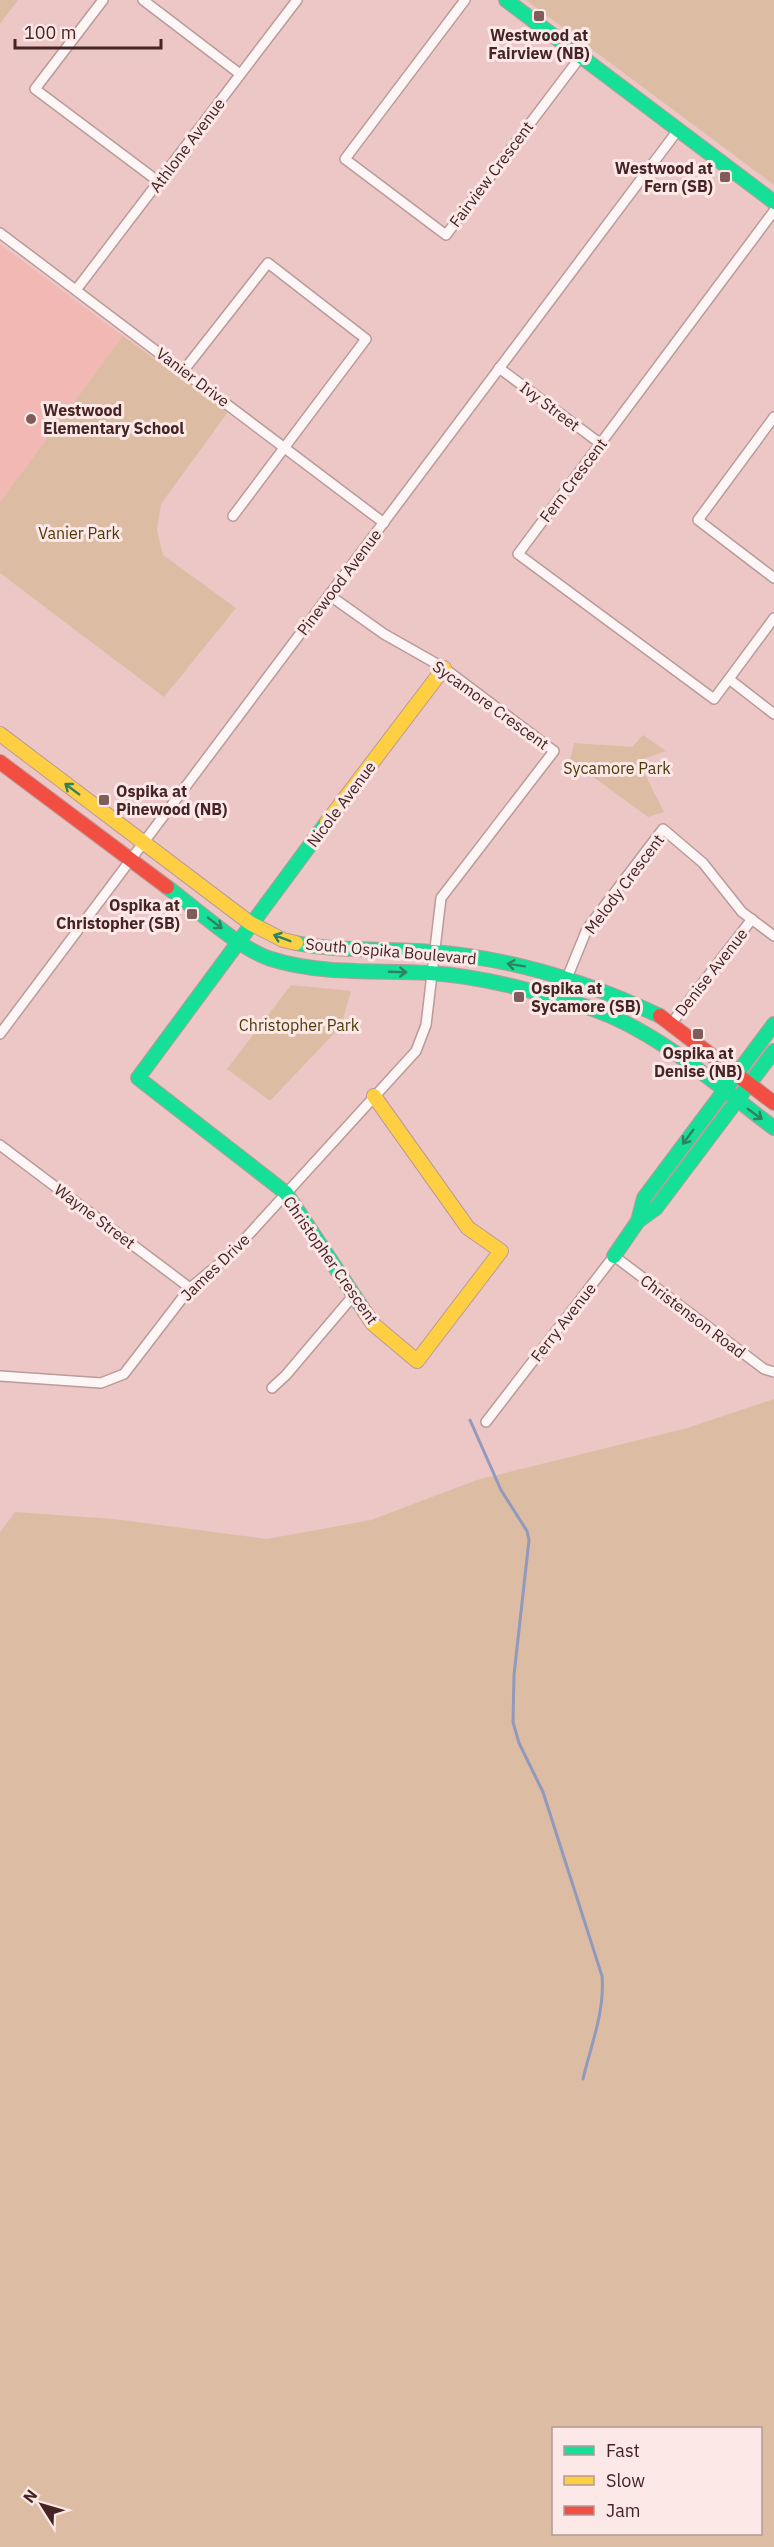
<svg xmlns="http://www.w3.org/2000/svg" width="774" height="2547" viewBox="0 0 774 2547" font-family="'IBM Plex Sans',sans-serif">
<style>
.built{fill:#f2b8b4}
.green{fill:#dcbda3;fill-rule:evenodd}
.lines{fill:none;stroke-linecap:round;stroke-linejoin:round}
.stream{stroke:#9199bc;stroke-width:3}
.street-casing{stroke:#ba9a9a;stroke-width:12}
.fast-casing{stroke:#ba9a9a;stroke-width:16}
.slow-casing{stroke:#ba9a9a;stroke-width:16}
.jam-casing{stroke:#ba9a9a;stroke-width:16}
.street{stroke:#fcf7f6;stroke-width:9}
.fast{stroke:#16e098;stroke-width:14}
.slow{stroke:#ffcf43;stroke-width:14}
.jam{stroke:#f24e42;stroke-width:14}
.oneway{stroke:#2e825e}
.poi-dot{fill:#805d5c;stroke:#fbe8e7;stroke-width:2}
.labels{text-anchor:middle;stroke-width:6;stroke-linejoin:round;paint-order:stroke}
.poi-label{font-size:16px;font-weight:bold;fill:#452423;stroke:#fbe8e7;text-anchor:start}
.street-label{font-size:16px;fill:#452423;stroke:#fbe8e7}
.park-label{font-size:16px;fill:#503a0a;stroke:#fbe8e7}
</style>
<rect width="100%" height="100%" fill="#edc7c5"/>
<polygon class="built" points="0,244 123,336 0,502"/>
<g class="green">
<polygon points="0,0 18,0 0,24"/>
<polygon points="526,0 774,0 774,185"/>
<polygon points="123,336 228,412 161,504 157,530 163,555 236,608 164,697 0,573 0,502"/>
<polygon points="643,735 666,751 638,761 664,812 648,817 570,760 574,743 632,747"/>
<polygon points="291,985 351,991 341,1026 270,1101 227,1069"/>
<path d="M774,1399V2547H0V1532L15,1512L114,1519L267,1539L371,1520L477,1480L687,1428ZM554,2428H760V2534H554Z"/>
</g>
<g class="lines">
<path class="stream" d="M470,1420L501,1490L527,1531L529,1540L514,1675L513,1722L519,1743L543,1792L602,1976C605,2011 591,2045 583,2079"/>
<g class="street-casing">
<g id="street">
<polyline points="103,0 35,89 159,182"/>
<polyline points="143,0 240,74"/>
<polyline points="465,0 345,159 446,235 581,56"/>
<polyline points="774,211 518,554 714,699 774,618"/>
<polyline points="0,233 384,523"/>
<polyline points="76,290 297,0"/>
<polyline points="499,368 601,444"/>
<polyline points="184,370 268,263 366,339 233,516"/>
<polyline points="774,417 698,520 774,578"/>
<polyline points="729,679 774,714"/>
<polyline points="567,978 587,929 663,829 703,863 742,912 774,936"/>
<polyline points="671,1024 752,919"/>
<polyline points="0,1034 678,130"/>
<polyline points="0,1145 190,1288"/>
<polyline points="0,1376 101,1383 124,1374 190,1288 231,1254 416,1051 426,1025 441,898 554,751 444,668 384,634 329,595"/>
<polyline points="272,1388 286,1375 353,1296"/>
<polyline points="486,1422 614,1256 764,1369 774,1372"/>
</g>
</g>
<g class="fast-casing">
<g id="fast">
<polyline points="506,0 774,202"/>
<polyline points="327,822 138,1078 286,1193 365,1312"/>
<path d="M167,887C194,907 241,950 271,959C322,975 376,970 429,973C481,976 534,991 584,1006C655,1028 715,1084 774,1128"/>
<path d="M296,943C340,952 387,948 432,952C512,958 588,982 660,1016"/>
<polyline points="638,1221 644,1198 774,1024"/>
<polyline points="614,1256 638,1221 656,1208 774,1051"/>
</g>
</g>
<g class="slow-casing">
<g id="slow">
<polyline points="0,734 250,923 283,940 296,943"/>
<polyline points="327,822 444,668"/>
<polyline points="365,1312 373,1324 417,1361 501,1251 468,1228 374,1096"/>
</g>
</g>
<g class="jam-casing">
<g id="jam">
<polyline points="0,762 167,887"/>
<polyline points="660,1016 774,1103"/>
</g>
</g>
<use href="#street" class="street"/>
<use href="#fast" class="fast"/>
<use href="#slow" class="slow"/>
<use href="#jam" class="jam"/>
</g>
<defs><path id="oneway-shaft" d="M-6 0H5M1.5-3L5.5 0L1.5 3" fill="none" stroke-width="1.6" stroke-linecap="round" stroke-linejoin="round" transform="scale(1.5)"/></defs>
<g class="oneway">
<use href="#oneway-shaft" transform="translate(72 789) rotate(-143)"/>
<use href="#oneway-shaft" transform="translate(215 923) rotate(37)"/>
<use href="#oneway-shaft" transform="translate(282 938) rotate(-159)"/>
<use href="#oneway-shaft" transform="translate(516 965) rotate(-171)"/>
<use href="#oneway-shaft" transform="translate(398 972) rotate(2)"/>
<use href="#oneway-shaft" transform="translate(755 1114) rotate(36)"/>
<use href="#oneway-shaft" transform="translate(688 1137) rotate(126)"/>
</g>
<g class="poi-dot">
<rect x="533" y="10" width="12" height="12" rx="3"/>
<rect x="719" y="171" width="12" height="12" rx="3"/>
<circle cx="31" cy="419" r="6"/>
<rect x="98" y="794" width="12" height="12" rx="3"/>
<rect x="186" y="908" width="12" height="12" rx="3"/>
<rect x="513" y="991" width="12" height="12" rx="3"/>
<rect x="692" y="1028" width="12" height="12" rx="3"/>
</g>
<g class="labels">
<g class="poi-label">
<text x="539" y="41" text-anchor="middle">Westwood at<tspan x="539" dy="18">Fairview (NB)</tspan></text>
<text x="713" y="174" text-anchor="end">Westwood at<tspan x="713" dy="18">Fern (SB)</tspan></text>
<text x="43" y="416">Westwood<tspan x="43" dy="18">Elementary School</tspan></text>
<text x="116" y="797">Ospika at<tspan x="116" dy="18">Pinewood (NB)</tspan></text>
<text x="180" y="911" text-anchor="end">Ospika at<tspan x="180" dy="18">Christopher (SB)</tspan></text>
<text x="531" y="994">Ospika at<tspan x="531" dy="18">Sycamore (SB)</tspan></text>
<text x="698" y="1059" text-anchor="middle">Ospika at<tspan x="698" dy="18">Denise (NB)</tspan></text>
</g>
<g class="street-label">
<text transform="translate(187 145) rotate(-53)" y="6">Athlone Avenue</text>
<text transform="translate(491 174) rotate(-53)" y="6">Fairview Crescent</text>
<text transform="translate(193 377) rotate(37)" y="6">Vanier Drive</text>
<text transform="translate(550 406) rotate(37)" y="6">Ivy Street</text>
<text transform="translate(573 480) rotate(-53)" y="6">Fern Crescent</text>
<text transform="translate(339 582) rotate(-53)" y="6">Pinewood Avenue</text>
<text transform="translate(491 705) rotate(36)" y="6">Sycamore Crescent</text>
<text transform="translate(341 804) rotate(-53)" y="6">Nicole Avenue</text>
<text transform="translate(624 884) rotate(-53)" y="6">Melody Crescent</text>
<text transform="translate(391 951) rotate(5)" y="6">South Ospika Boulevard</text>
<text transform="translate(711 972) rotate(-52)" y="6">Denise Avenue</text>
<text transform="translate(95 1216) rotate(37)" y="6">Wayne Street</text>
<text transform="translate(331 1260) rotate(55)" y="6">Christopher Crescent</text>
<text transform="translate(215 1267) rotate(-44)" y="6">James Drive</text>
<text transform="translate(693 1316) rotate(37)" y="6">Christenson Road</text>
<text transform="translate(563 1322) rotate(-52)" y="6">Ferry Avenue</text>
</g>
<g class="park-label">
<text x="79" y="539">Vanier Park</text>
<text x="617" y="774">Sycamore Park</text>
<text x="299" y="1031">Christopher Park</text>
</g>
</g>
<rect x="552" y="2427" width="210" height="108" fill="#fbe8e7" stroke="#b29a99" stroke-width="1.5"/>
<rect x="564" y="2446" width="30" height="9" fill="#16e098" stroke="#b29a99" stroke-width="1.5"/>
<text x="606" y="2457" font-size="18" fill="#452423">Fast</text>
<rect x="564" y="2476" width="30" height="9" fill="#ffcf43" stroke="#b29a99" stroke-width="1.5"/>
<text x="606" y="2487" font-size="18" fill="#452423">Slow</text>
<rect x="564" y="2506" width="30" height="9" fill="#f24e42" stroke="#b29a99" stroke-width="1.5"/>
<text x="606" y="2517" font-size="18" fill="#452423">Jam</text>
<g transform="translate(42 2505) rotate(307)" stroke="#fbe8e7" stroke-width="4.5" paint-order="stroke">
<path d="M0-4.5L10 22L0 15L-10 22Z" fill="#452423"/>
<text y="-9" font-size="16" font-weight="bold" text-anchor="middle" fill="#452423">N</text>
</g>
<path d="M15 39v9h146v-9" fill="none" stroke="#452423" stroke-width="3"/>
<text x="24" y="39" font-size="18" fill="#452423" stroke="#fbe8e7" stroke-width="4.5" paint-order="stroke">100 m</text>
</svg>
